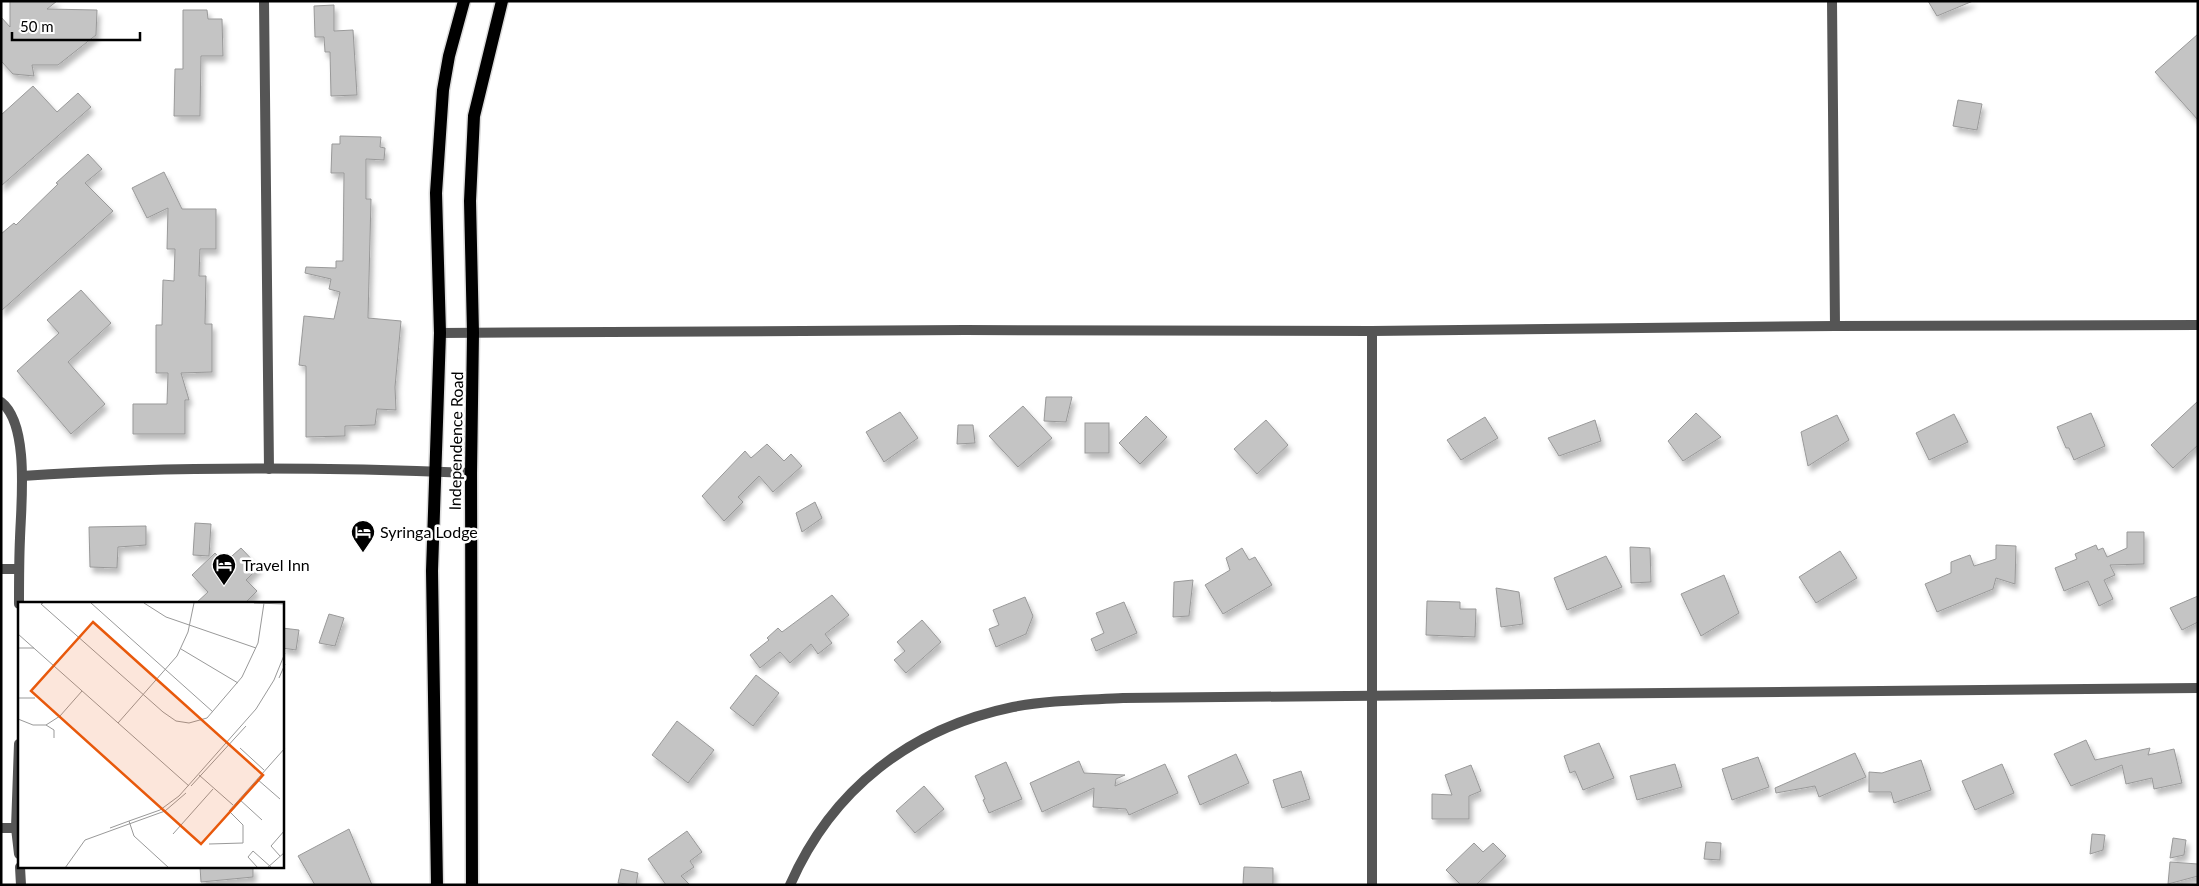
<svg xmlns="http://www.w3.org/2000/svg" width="2199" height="886" viewBox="0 0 2199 886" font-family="Lato,sans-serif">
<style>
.building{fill:#c4c4c4;stroke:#999;filter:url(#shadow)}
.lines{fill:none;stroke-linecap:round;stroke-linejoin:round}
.primary-casing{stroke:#dbdbdb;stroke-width:15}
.minor{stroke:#555;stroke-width:10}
.tertiary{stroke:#555;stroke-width:10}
.primary{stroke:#000;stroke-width:12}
.labels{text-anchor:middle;stroke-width:5;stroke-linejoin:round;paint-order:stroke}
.street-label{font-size:16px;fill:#000;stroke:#fff}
.poi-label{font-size:16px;fill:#000;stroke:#fff;text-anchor:start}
.inset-road{fill:none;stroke:#999;stroke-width:1}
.view{fill:#e8590c;fill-opacity:0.15;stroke:#e8590c;stroke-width:2.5}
.inset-edge{fill:none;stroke:#000;stroke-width:2.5}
</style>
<defs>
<filter id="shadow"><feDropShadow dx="3" dy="5.5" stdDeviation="2.5" flood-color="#0004"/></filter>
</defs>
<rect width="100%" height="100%" fill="#fff"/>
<g class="building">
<polygon points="10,1 57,1 47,9 97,10 96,35 58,65 32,65 34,76 13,74 1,61 1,17 10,27"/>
<polygon points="1928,1 1973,1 1937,16"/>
<polygon points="334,5 334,31 353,30 357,95 331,96 330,52 325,52 324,37 315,37 314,6"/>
<polygon points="183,10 207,10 208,19 222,19 223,56 201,56 200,116 174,116 175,69 183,69"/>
<polygon points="2198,34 2198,120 2155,72"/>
<polygon points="33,86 57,112 78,93 91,107 1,186 1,115"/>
<polygon points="1958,100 1982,104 1977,130 1953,126"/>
<polygon points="340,136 381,137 380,147 385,148 384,160 366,159 366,199 371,199 368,318 401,321 395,387 396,410 377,409 375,425 345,426 345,436 306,437 306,366 299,365 304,316 334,319 340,292 329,289 331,279 305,273 306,267 336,268 336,261 343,261 344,173 331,173 332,144 340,144"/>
<polygon points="88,154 102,169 85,183 113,211 1,311 1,234 14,223 16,225 58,184 56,183"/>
<polygon points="164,172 182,209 216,209 216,249 200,249 199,276 206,276 205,324 212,324 212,372 181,373 189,400 185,400 185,434 133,434 133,404 167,404 168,373 156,373 156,325 162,325 163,280 174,281 175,249 167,249 168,208 147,218 132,188"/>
<polygon points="81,290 111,323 68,362 105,404 71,434 17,371 59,333 47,320"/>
<polygon points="1046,397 1072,397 1066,422 1044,421"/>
<polygon points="2198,401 2198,445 2173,468 2151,445"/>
<polygon points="1023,406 1052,438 1018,467 989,436"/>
<polygon points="900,412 918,438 884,462 866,432"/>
<polygon points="1696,413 1721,437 1683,461 1668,441"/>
<polygon points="2091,413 2105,446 2074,460 2069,448 2066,448 2057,427"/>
<polygon points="1954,414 1968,442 1929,460 1916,433"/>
<polygon points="1837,415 1849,440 1808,466 1801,432"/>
<polygon points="1146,416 1167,437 1140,464 1119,443"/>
<polygon points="1485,417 1498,438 1461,460 1447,440"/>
<polygon points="1266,420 1288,445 1257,474 1234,449"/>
<polygon points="1595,420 1601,441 1559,456 1548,438"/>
<rect x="1085" y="423" width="24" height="30"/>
<polygon points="958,425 973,425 975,443 957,444"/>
<polygon points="767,444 784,461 791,454 802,466 773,492 759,476 738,497 743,502 724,521 702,496 745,451 751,458"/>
<polygon points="815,502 822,518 802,532 796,513"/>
<polygon points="195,523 211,524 209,556 193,555"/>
<polygon points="146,526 146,545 118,547 117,568 90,567 89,527"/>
<polygon points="2127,532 2144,532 2144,564 2110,565 2115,575 2104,580 2113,599 2099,606 2088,581 2064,591 2055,568 2077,559 2075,554 2096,545 2098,550 2103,548 2107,557 2127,548"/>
<polygon points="1996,545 2016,546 2015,584 1996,578 1993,589 1937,612 1925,584 1951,573 1951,562 1970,555 1974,566 1996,559"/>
<polygon points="1630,547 1650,548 1651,582 1631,583"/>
<polygon points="241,548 259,567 246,580 257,591 244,604 195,604 208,592 192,575 215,553 224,563"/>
<polygon points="1242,548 1249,560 1255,557 1272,585 1223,614 1205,585 1230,570 1226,558"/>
<polygon points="1840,551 1857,578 1816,603 1799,577"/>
<polygon points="1606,556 1622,587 1567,610 1554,578"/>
<polygon points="1724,575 1739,613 1701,636 1681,594"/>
<polygon points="1193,580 1189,616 1173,617 1174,582"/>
<polygon points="1496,588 1519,592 1523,624 1501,627"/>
<polygon points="832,595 849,615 825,634 832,643 818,654 811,644 790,663 780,652 760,668 750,655 769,640 767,638 778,628 782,632"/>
<polygon points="2198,596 2198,622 2182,630 2170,608"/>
<polygon points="1025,597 1033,616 1026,634 996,647 989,629 999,625 993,610"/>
<polygon points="1427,601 1460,602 1460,609 1476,609 1475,637 1426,635"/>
<polygon points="1124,602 1137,633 1096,651 1091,639 1104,633 1096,613"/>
<polygon points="329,614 344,618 335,646 319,643"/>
<polygon points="922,620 941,642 906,673 894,660 905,651 897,642"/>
<polygon points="282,628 299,630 296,650 282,648"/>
<polygon points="756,675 779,693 753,726 730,708"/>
<polygon points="677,721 714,750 688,783 652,755"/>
<polygon points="2086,740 2095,760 2150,748 2148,755 2174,749 2182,783 2154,789 2152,778 2126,784 2122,765 2071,786 2054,754"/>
<polygon points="1599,743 1614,778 1583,790 1575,771 1570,773 1564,756"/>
<polygon points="1855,753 1866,777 1819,797 1815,786 1776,793 1775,788"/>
<polygon points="1236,754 1249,783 1200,805 1188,776"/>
<polygon points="1758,757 1769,787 1732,800 1722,769"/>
<polygon points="1921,760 1931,790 1894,803 1891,792 1869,792 1869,772 1882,773"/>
<polygon points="1079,761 1084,773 1125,775 1116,779 1115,786 1165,764 1178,793 1129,815 1126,809 1093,807 1094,788 1042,812 1030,783"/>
<polygon points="1006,762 1022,799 989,813 983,800 985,799 975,776"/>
<polygon points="1675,764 1682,787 1637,800 1630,776"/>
<polygon points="2002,764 2014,793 1975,810 1962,781"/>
<polygon points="1471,765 1481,791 1469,796 1469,819 1432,819 1432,794 1452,795 1445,775"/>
<polygon points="1301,771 1310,799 1282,808 1273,780"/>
<polygon points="924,786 944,809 915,833 896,811"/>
<polygon points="349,829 372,885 315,885 298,856"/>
<polygon points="687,831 702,852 690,861 694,867 681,876 690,885 666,885 648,859"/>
<polygon points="2092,834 2105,835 2103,850 2090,854"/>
<polygon points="2173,838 2186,840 2184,855 2170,858"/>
<polygon points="1706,842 1721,843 1720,860 1704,859"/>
<polygon points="1474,843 1483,852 1493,843 1506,856 1476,885 1461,885 1446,870"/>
<polygon points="2170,862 2198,864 2198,876 2168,884"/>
<polygon points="200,867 253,867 253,877 201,882"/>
<polygon points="1244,867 1273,868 1273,884 1243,884"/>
<polygon points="621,869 638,873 636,885 618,883"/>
</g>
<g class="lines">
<g class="primary-casing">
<g id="primary">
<polyline points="437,885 432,571 440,333 436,193 443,90 449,56 464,1"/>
<polyline points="472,885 471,473 473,333 470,201 474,116 502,1"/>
</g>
</g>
<g class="minor">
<polyline points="264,1 269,469"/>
<polyline points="1832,1 1835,326"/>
<path d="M1,402C30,424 21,505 20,538C19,560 19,582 19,604"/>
<path d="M22,476C171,466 322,467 471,473"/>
<polyline points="1,569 19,569"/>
<polyline points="19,744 16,828 19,854"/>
<polyline points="1,828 16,828"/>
<polyline points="20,867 21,885"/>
<path d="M790,885C832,789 911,728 1013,707C1048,700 1086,700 1123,698L2198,688"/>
<polyline points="1372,885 1372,331"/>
</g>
<polyline class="tertiary" points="440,333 965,330 1372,331 1835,326 2198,325"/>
<use href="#primary" class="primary"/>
</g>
<defs>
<g id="hotel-pin" transform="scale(1.25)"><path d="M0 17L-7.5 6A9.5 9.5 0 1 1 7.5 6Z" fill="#000" stroke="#fff"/><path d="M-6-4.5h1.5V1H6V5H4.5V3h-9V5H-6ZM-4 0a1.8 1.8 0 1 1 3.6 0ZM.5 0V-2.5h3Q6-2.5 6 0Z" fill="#fff"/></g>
</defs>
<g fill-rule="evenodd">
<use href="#hotel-pin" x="363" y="532"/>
<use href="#hotel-pin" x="224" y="565"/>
</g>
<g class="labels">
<g class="street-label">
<text transform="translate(456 441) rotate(-89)" y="6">Independence Road</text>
</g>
<g class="poi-label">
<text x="380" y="538">Syringa Lodge</text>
<text x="242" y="571">Travel Inn</text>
</g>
</g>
<g transform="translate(18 602)">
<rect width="266" height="266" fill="#fff"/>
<path class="inset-road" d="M25,1L23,2L145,110L158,119L171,121L189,116L224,75L240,41L246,1M73,1L195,110M126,1L148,15L238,46M236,1L267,2M0,32L171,184M0,46H16M163,47L220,81M261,76L267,62M0,96H17M0,117L15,123H28L42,114L64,89M100,121L159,54L170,30L176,1M28,123L36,128V136M222,146L246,168M181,173L215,203M239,177L262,197M173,184L228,124M221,197L244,218M111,222L147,209L168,191M92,226L111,219M155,232L195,187M191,242L225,241V223L211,209L267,146M262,254L253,244L267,228M47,266L67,238L111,222M151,266L116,234L111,219L142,208L161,194L238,107L256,78L267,51M240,266L230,255L235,249L254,266M249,266L267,250"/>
<path class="view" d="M75,20L245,173L183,242L13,89Z"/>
<rect width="266" height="266" class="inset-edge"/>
</g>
<rect width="2199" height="886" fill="none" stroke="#000000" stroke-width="5"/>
<path d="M12 32v8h128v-8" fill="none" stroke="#000000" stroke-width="2.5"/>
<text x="20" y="32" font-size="15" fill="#000000" stroke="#ffffff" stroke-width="4" paint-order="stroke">50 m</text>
</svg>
